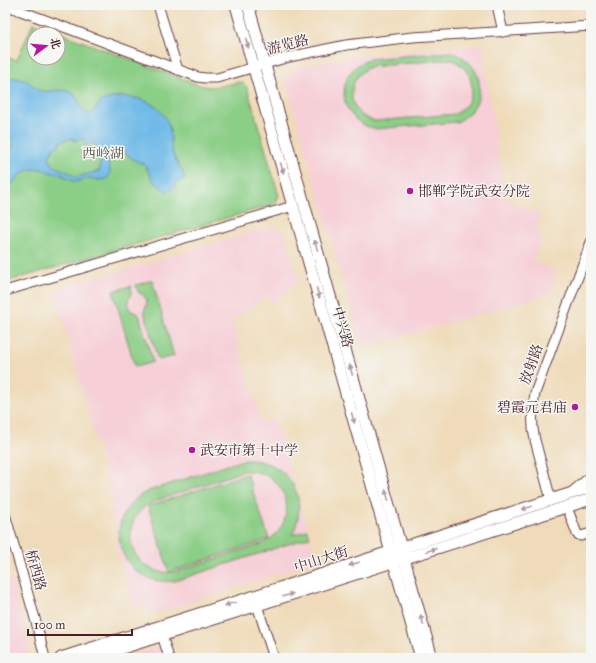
<svg xmlns="http://www.w3.org/2000/svg" width="596" height="663" viewBox="0 0 596 663" font-family="'IM FELL Great Primer','Noto Serif SC',serif">
<style>
.built{fill:#f6cfd7}
.green{fill:#8bce86;stroke:#6a7658;fill-rule:evenodd}
.water{fill:#6eb9e7;stroke:#5c6c89;fill-rule:evenodd}
.lines{fill:none;stroke-linecap:round;stroke-linejoin:round}
.minor-casing{stroke:#633b40;stroke-width:11}
.major-casing{stroke:#633b40;stroke-width:13}
.minor{stroke:#fff;stroke-width:9}
.major{stroke:#fff;stroke-width:11}
.oneway{fill:#ae9aa0}
.poi-dot{fill:#b5179e;stroke:#f6f6f2;stroke-width:1.5}
.labels{text-anchor:middle;stroke-width:3;stroke-linejoin:round;paint-order:stroke}
.street-label{font-size:14px;fill:#4a1f2b;stroke:#f6f6f2}
.park-label{font-size:14px;fill:#5e5446;stroke:#f6f6f2}
.poi-label{font-size:14px;fill:#4a1f2b;stroke:#f6f6f2;text-anchor:start}
</style>
<rect width="100%" height="100%" fill="#f6f6f2"/>
<filter id="ink" filterUnits="userSpaceOnUse"><feTurbulence type="fractalNoise" baseFrequency=".025" numOctaves="2"/><feDisplacementMap in="SourceGraphic" scale="8" xChannelSelector="R" yChannelSelector="G"/><feConvolveMatrix kernelMatrix="1 2 1 2 8 2 1 2 1" color-interpolation-filters="sRGB"/></filter>
<filter id="wash" filterUnits="userSpaceOnUse"><feTurbulence type="fractalNoise" baseFrequency=".012" numOctaves="4" result="noise"/><feDisplacementMap in="SourceGraphic" scale="16" xChannelSelector="R" yChannelSelector="G"/><feGaussianBlur stdDeviation="0.9" result="paint"/><feColorMatrix in="noise" values="0 0 0 0 0 0 0 0 0 0 0 0 0 0 0 0 0 1.4 0 .05"/><feComposite in="paint" operator="in"/></filter>
<g filter="url(#wash)">
<rect width="100%" height="100%" fill="#efdbb9"/>
<g class="built">
<polygon points="482,45 505,199 541,214 535,230 543,233 533,261 557,270 550,294 362,348 286,82 287,77 292,71 298,67 373,54"/>
<polygon points="273,226 285,233 299,281 272,303 266,296 238,317 231,319 261,422 275,418 317,561 151,615 147,605 134,609 114,541 119,540 109,506 114,504 54,290"/>
<polygon points="11,578 31,652 5,658 5,580"/>
<polygon points="169,643 174,658 124,658"/>
</g>
<g class="green">
<path d="M33,23L202,86L211,87L221,86L238,82L243,83L247,87L279,196L276,202L272,205L5,282V57L17,60ZM34,34H58V58H34Z"/>
<path d="M451,52C486,63 490,105 457,122L375,129C337,120 333,74 368,59ZM450,59C476,68 480,101 455,114L375,121C346,115 344,78 370,67Z"/>
<polygon points="152,280 174,356 158,360 144,311 146,307 147,300 143,295 138,292 136,285"/>
<path d="M131,286L132,293C128,298 126,305 131,311L136,313L139,315L153,362L135,367L113,291Z"/>
<path d="M247,460C289,460 311,499 292,535L307,530L310,537L175,581C118,588 97,516 148,491L240,461ZM246,471C289,471 302,522 264,543L175,572C131,578 113,523 152,502L241,472Z"/>
<polygon points="247,474 269,539 169,572 148,506"/>
</g>
<path class="water" d="M10,78C18,78 24,79 31,84C34,86 37,90 41,91C51,93 62,87 72,93C82,100 76,109 89,114C97,112 96,103 104,100C127,92 159,99 168,123C172,133 170,144 173,154C175,160 179,165 182,170C183,173 184,176 185,179L178,181L173,189L167,192L153,181L145,165L134,160L125,153L116,152L111,154L108,158C108,166 113,173 107,179L99,180L90,178L75,182L62,175L49,172L40,169H32L24,172L19,176L12,184L5,196V150L14,147L11,138L5,132V79ZM73,138L74,141L81,139H84L85,145L91,143L95,144L99,152L100,170L99,171L77,177C73,176 71,174 68,172C59,168 53,168 49,158L51,153L53,152L52,148L60,145L59,142Z"/>
</g>
<g filter="url(#ink)">
<g class="lines">
<g class="minor-casing">
<g id="minor">
<polyline points="5,5 198,77 205,78 217,78 289,57 346,45 413,37 591,26"/>
<polyline points="158,5 178,70"/>
<polyline points="497,5 503,32"/>
<polyline points="5,291 293,206"/>
<polyline points="572,492 591,476"/>
<path d="M551,500L535,440C531,424 532,409 535,393L591,242"/>
<polyline points="567,507 577,534 581,536 591,533"/>
<polyline points="5,514 36,622 45,658"/>
<polyline points="257,605 274,658"/>
<polyline points="162,635 169,658"/>
</g>
</g>
<g class="major-casing">
<g id="major">
<polyline points="236,5 421,658"/>
<polyline points="248,5 432,658"/>
<polyline points="61,658 314,577 426,540 591,487"/>
<polyline points="91,658 591,499"/>
</g>
</g>
<use href="#minor" class="minor"/>
<use href="#major" class="major"/>
</g>
<defs><path id="oneway-solid" d="M-6-.8H1V-3.2L6.5 0L1 3.2V.8H-6Z"/></defs>
<g class="oneway">
<use href="#oneway-solid" transform="translate(247 43) rotate(74)"/>
<use href="#oneway-solid" transform="translate(282 168) rotate(74)"/>
<use href="#oneway-solid" transform="translate(316 245) rotate(-106)"/>
<use href="#oneway-solid" transform="translate(318 293) rotate(74)"/>
<use href="#oneway-solid" transform="translate(351 370) rotate(-106)"/>
<use href="#oneway-solid" transform="translate(353 418) rotate(74)"/>
<use href="#oneway-solid" transform="translate(387 495) rotate(-106)"/>
<use href="#oneway-solid" transform="translate(527 508) rotate(162)"/>
<use href="#oneway-solid" transform="translate(431 550) rotate(-18)"/>
<use href="#oneway-solid" transform="translate(354 564) rotate(161)"/>
<use href="#oneway-solid" transform="translate(288 595) rotate(-18)"/>
<use href="#oneway-solid" transform="translate(230 604) rotate(162)"/>
<use href="#oneway-solid" transform="translate(422 620) rotate(-106)"/>
</g>
</g>
<g class="poi-dot">
<circle cx="410" cy="191" r="4"/>
<circle cx="575" cy="407" r="4"/>
<circle cx="192" cy="450" r="4"/>
</g>
<g class="labels">
<g class="street-label">
<text transform="translate(288 44) rotate(-14)" y="5">游览路</text>
<text transform="translate(343 327) rotate(74)" y="5">中兴路</text>
<text transform="translate(531 364) rotate(-70)" y="5">放射路</text>
<text transform="translate(321 559) rotate(-18)" y="5">中山大街</text>
<text transform="translate(36 570) rotate(74)" y="5">桥西路</text>
</g>
<g class="park-label">
<text x="103" y="158">西岭湖</text>
</g>
<g class="poi-label">
<text x="418" y="196">邯郸学院武安分院</text>
<text x="567" y="412" text-anchor="end">碧霞元君庙</text>
<text x="200" y="455">武安市第十中学</text>
</g>
</g>
<rect width="596" height="663" fill="none" stroke="#f6f6f2" stroke-width="20"/>
<g transform="translate(46 46) rotate(74)"><circle r="19" fill="#f6f6f2" stroke="#b1a0a2"/>
<path d="M0-3L7 15L0 10L-7 15Z" fill="#b5179e"/>
<text y="-6" font-size="11" font-weight="bold" text-anchor="middle" fill="#4a1f2b">北</text>
</g>
<path d="M28 629v6h104v-6" fill="none" stroke="#4a1f2b" stroke-width="2"/>
<text x="34" y="629" font-size="12" fill="#4a1f2b" stroke="#f6f6f2" stroke-width="3" paint-order="stroke">100 m</text>
</svg>
